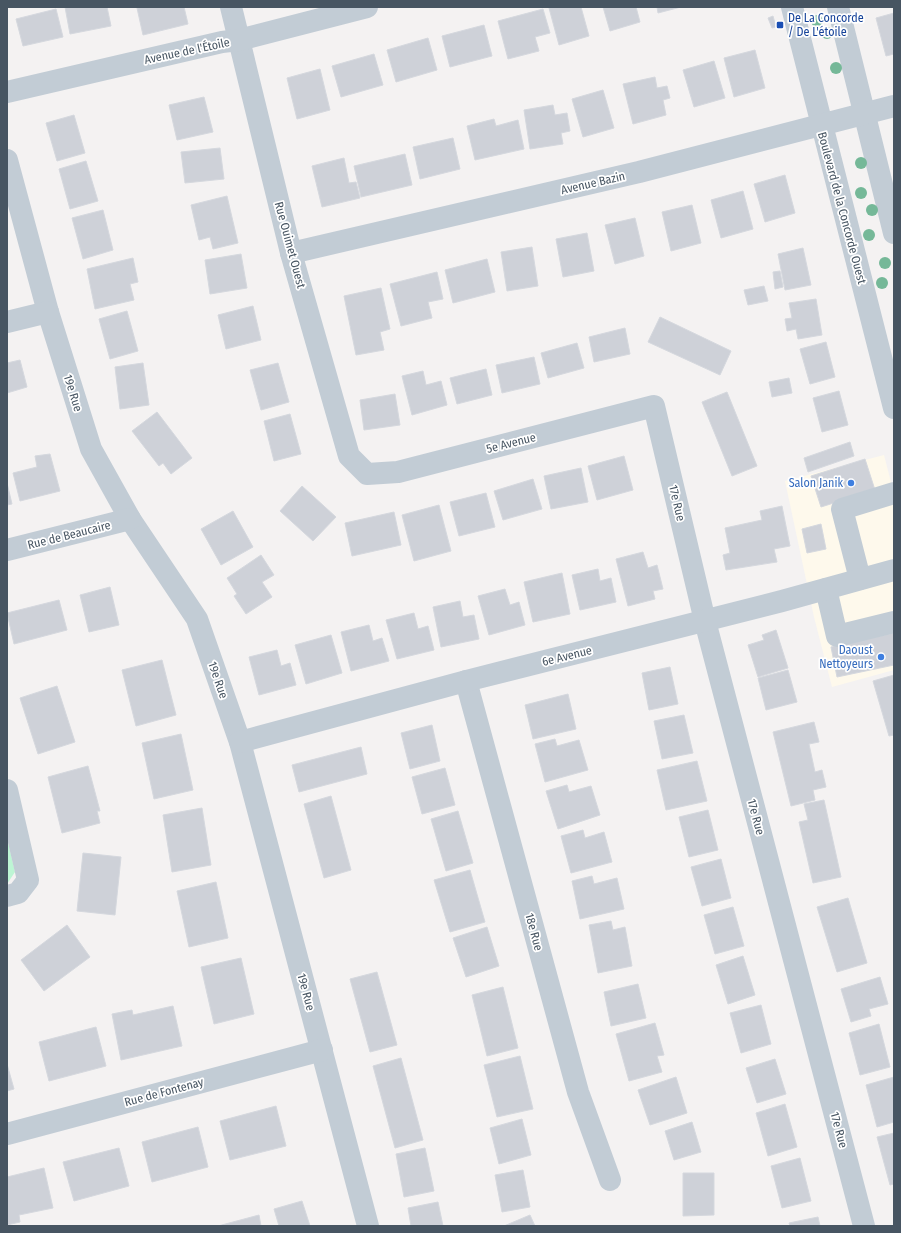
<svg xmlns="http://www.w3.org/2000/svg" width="901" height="1233" viewBox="0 0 901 1233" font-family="'Fira Sans Condensed',sans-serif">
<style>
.commercial{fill:#fef9ec}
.green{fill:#bdf5d4}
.building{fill:#ced1d8;stroke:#d5d8de}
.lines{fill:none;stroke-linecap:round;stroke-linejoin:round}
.minor{stroke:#c2ccd5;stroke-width:22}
.tree{fill:#75b898}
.transit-dot{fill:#1a4fb4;stroke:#fff;stroke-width:1.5}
.shop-dot{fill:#3f7fe0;stroke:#fff;stroke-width:1.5}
.labels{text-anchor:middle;stroke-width:3.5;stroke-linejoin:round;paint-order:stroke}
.transit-label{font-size:12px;fill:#164399;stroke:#fff;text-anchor:start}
.street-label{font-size:12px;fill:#475562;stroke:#fff}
.shop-label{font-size:12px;fill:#366cbe;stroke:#fff;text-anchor:end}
</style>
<rect width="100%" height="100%" fill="#f4f2f2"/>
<polygon class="commercial" points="884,455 894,494 894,670 832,687 814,617 785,481"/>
<polygon class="green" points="7,838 15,872 7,884"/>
<g class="building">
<polygon points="65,7 107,7 111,26 70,34"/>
<polygon points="143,7 184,7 188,24 143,35 137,8"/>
<polygon points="552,7 581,7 589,36 559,45 549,8"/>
<polygon points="603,7 636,7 640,22 610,31"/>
<polygon points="657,7 681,7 658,13"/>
<polygon points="56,9 63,37 23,46 16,19"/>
<polygon points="543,9 550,33 535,37 539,51 508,59 498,21"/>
<polygon points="894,13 894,54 886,56 876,18"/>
<polygon points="773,16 776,27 772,28 768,18"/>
<polygon points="484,25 492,56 450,67 442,36"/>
<polygon points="428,38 437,70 396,82 387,50"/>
<polygon points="755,50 765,88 734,97 724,58"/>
<polygon points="374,54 383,85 341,97 332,66"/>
<polygon points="714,61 725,98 694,107 683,70"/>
<polygon points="320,69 330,110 297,119 287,78"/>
<polygon points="655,77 657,88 667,86 670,98 663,100 666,115 633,124 623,84"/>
<polygon points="603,90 614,128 583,137 572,99"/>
<polygon points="204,97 213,132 177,140 169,105"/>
<polygon points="553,105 555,115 567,113 570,131 561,133 563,144 530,149 524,110"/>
<polygon points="74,115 85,153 57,161 46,123"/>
<polygon points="494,119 496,126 518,120 524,149 475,160 467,126"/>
<polygon points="453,138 460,169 420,179 413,147"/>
<polygon points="220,148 224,179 185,183 181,152"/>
<polygon points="405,154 412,185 361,197 354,166"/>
<polygon points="344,158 349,183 356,182 360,198 322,207 312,166"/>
<polygon points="86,161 98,201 70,209 59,169"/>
<polygon points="785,175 795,213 765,222 754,184"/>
<polygon points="743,191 753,229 721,238 711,200"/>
<polygon points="227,196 238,243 213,249 210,237 199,240 191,205"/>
<polygon points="692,205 701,243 671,251 662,212"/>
<polygon points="103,210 113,250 83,259 72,218"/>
<polygon points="635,218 644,256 615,264 605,225"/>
<polygon points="587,233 594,271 563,277 556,239"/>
<polygon points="532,247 538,286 507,291 501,252"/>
<polygon points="803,248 811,285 785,290 778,254"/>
<polygon points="241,254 247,288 210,294 205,260"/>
<polygon points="133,258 138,282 130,284 134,300 95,309 87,269"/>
<polygon points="487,259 495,292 453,303 445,270"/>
<polygon points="780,271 783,287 775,289 773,272"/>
<polygon points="437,272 443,299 428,302 432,318 401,326 390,284"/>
<polygon points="764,286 768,301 748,305 744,290"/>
<polygon points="381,288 390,329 380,332 384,350 356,355 344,296"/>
<polygon points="816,299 822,335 798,339 796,329 787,331 785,319 792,318 789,303"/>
<polygon points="253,306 261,340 226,349 218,315"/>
<polygon points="127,311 138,351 110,359 99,319"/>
<polygon points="660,317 731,351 720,375 648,342"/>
<polygon points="625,328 630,354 594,362 589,337"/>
<polygon points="826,342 835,377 810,384 800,349"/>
<polygon points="577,343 584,368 548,378 541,353"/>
<polygon points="534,357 540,384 502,393 496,365"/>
<polygon points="20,360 27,387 7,393 7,363"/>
<polygon points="143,363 149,405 120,409 115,367"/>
<polygon points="278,363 289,402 261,410 250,370"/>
<polygon points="486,369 492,395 457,404 450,378"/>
<polygon points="423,371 426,385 441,381 447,405 412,415 402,376"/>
<polygon points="789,378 792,393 772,397 769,382"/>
<polygon points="839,391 848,425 822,432 813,398"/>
<polygon points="727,392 757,466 732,476 702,402"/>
<polygon points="395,394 400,425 364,430 360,400"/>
<polygon points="157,412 192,458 171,474 163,463 159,466 132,431"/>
<polygon points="290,414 301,454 274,461 264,421"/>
<polygon points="850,442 854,456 808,472 804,458"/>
<polygon points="50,454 60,491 20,501 13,473 37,467 35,456"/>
<polygon points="624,456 633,490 597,500 588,466"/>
<polygon points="865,459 875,490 821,507 811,476"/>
<polygon points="581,468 588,502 551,509 544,476"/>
<polygon points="533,479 542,509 503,520 494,491"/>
<polygon points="7,483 12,504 7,505"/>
<polygon points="302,486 336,517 313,541 280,511"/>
<polygon points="486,493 495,527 459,536 450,502"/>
<polygon points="439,505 451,551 414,561 402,515"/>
<polygon points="782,506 790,546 774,549 777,562 726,570 723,555 730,553 725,528 762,520 760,511"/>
<polygon points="233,511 253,547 221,565 201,529"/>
<polygon points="394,512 401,545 352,556 345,523"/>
<polygon points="821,524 826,549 807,553 802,529"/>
<polygon points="643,552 648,568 657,565 663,589 653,591 655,599 628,606 616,559"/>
<polygon points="261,555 274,575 262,582 272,597 246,614 234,596 237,594 227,578"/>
<polygon points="598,569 600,581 611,578 616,602 580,610 572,575"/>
<polygon points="562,573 570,614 533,622 524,582"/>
<polygon points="110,587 119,625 89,632 80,595"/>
<polygon points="505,589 510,605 519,602 525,625 489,635 478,596"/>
<polygon points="59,600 67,630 14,644 7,613"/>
<polygon points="460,601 463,617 474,615 479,639 441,647 433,607"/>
<polygon points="414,613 418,629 428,626 434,650 397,659 386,620"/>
<polygon points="369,625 373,641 382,638 389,661 351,671 341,632"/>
<polygon points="776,630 788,668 758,677 748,645 764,640 762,635"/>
<polygon points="894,633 894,665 837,677 831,647"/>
<polygon points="331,635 342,673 306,684 295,645"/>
<polygon points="277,650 281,666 290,663 296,685 259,695 249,657"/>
<polygon points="162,660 176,715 136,726 122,670"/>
<polygon points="670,667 678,704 649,710 642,673"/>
<polygon points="788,670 797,702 766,710 758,678"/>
<polygon points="894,675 894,735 889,736 873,681"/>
<polygon points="57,686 75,742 38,754 20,698"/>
<polygon points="568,694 576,729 533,739 525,705"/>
<polygon points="684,715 693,753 662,759 654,721"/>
<polygon points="814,722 819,742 809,744 815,772 822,770 826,787 813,790 815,800 791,806 773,732"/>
<polygon points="432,725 440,761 410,769 401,733"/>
<polygon points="181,734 193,790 154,799 142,743"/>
<polygon points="555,739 557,746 579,740 588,770 545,782 535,744"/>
<polygon points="361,747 367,774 299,792 292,765"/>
<polygon points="697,761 707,801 666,810 657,770"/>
<polygon points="88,766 100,811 97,811 100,823 62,833 48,777"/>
<polygon points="445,768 455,805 422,814 412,777"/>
<polygon points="567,785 569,792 591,786 600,815 558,829 546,791"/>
<polygon points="331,796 351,870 324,878 304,804"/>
<polygon points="824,800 841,877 813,883 799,822 808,820 804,804"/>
<polygon points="202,808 211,865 172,872 163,815"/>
<polygon points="708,810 718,850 689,857 679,817"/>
<polygon points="458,811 473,863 446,871 431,819"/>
<polygon points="583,830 585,838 604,832 612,862 571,873 561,836"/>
<polygon points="83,853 121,857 115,915 77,911"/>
<polygon points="721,859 731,898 702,906 691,867"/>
<polygon points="470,870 485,922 450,932 434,880"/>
<polygon points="592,876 594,884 617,878 624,909 580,919 572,881"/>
<polygon points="216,882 228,938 189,947 177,891"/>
<polygon points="848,898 867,963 837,972 817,907"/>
<polygon points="733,907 744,946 715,954 704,915"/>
<polygon points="611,921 613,930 625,927 632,966 598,973 589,925"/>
<polygon points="67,925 90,957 44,991 21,960"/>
<polygon points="487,927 499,966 466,977 453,938"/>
<polygon points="743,956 755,995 728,1004 716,965"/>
<polygon points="241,958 254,1014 214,1024 201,967"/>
<polygon points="377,972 397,1045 370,1052 350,979"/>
<polygon points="880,977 888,1004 869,1009 871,1016 851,1022 841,989"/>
<polygon points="638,984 646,1018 611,1026 604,992"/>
<polygon points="503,987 518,1048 487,1056 472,995"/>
<polygon points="761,1005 771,1044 741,1053 730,1013"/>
<polygon points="173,1006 182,1046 121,1060 112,1014 132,1010 133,1015"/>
<polygon points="655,1023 664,1055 657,1056 662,1072 629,1081 616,1034"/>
<polygon points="879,1024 890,1067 860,1075 849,1033"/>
<polygon points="96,1027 106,1066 49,1081 39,1042"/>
<polygon points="520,1056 533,1109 497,1117 484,1065"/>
<polygon points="401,1058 423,1140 395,1148 373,1066"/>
<polygon points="775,1059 786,1094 757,1103 746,1068"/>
<polygon points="7,1064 14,1089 7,1091"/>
<polygon points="676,1077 687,1113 650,1125 638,1090"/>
<polygon points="894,1077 894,1122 877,1127 866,1085"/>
<polygon points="785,1104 797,1147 768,1156 756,1113"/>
<polygon points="276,1106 286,1146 230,1160 220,1121"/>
<polygon points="522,1119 531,1155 499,1164 490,1128"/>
<polygon points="692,1122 701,1152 674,1160 665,1131"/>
<polygon points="198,1127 208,1167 152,1182 142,1142"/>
<polygon points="894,1133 894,1184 890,1185 877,1137"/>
<polygon points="119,1148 129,1186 74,1201 63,1162"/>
<polygon points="425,1148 434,1191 404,1197 396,1154"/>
<polygon points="800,1158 811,1201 782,1208 771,1166"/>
<polygon points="44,1168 53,1208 19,1215 20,1222 7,1225 7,1177"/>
<polygon points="523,1170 530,1207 502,1212 495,1175"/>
<polygon points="683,1173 714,1173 714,1215 683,1216"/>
<polygon points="302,1201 310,1226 279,1226 274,1209"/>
<polygon points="438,1202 443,1226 411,1226 408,1208"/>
<polygon points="259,1215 261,1226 218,1226"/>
<polygon points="530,1215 535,1226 504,1226"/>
<polygon points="818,1217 820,1226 790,1226 789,1223"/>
</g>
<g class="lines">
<g class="minor">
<polyline points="231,7 291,253 349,456 367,474 398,472 654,406 705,621 864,1226"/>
<polyline points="792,7 894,408"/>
<polyline points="838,7 894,233"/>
<polyline points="7,92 222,42 239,40 367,7"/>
<polyline points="7,160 48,312 91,449 130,519 197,619 240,742 368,1226"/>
<polyline points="291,253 639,172 894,106"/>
<polyline points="7,322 48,312"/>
<polyline points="7,550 130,519"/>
<polyline points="860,579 842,509 894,493"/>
<polyline points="826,589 837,636 894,622"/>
<polyline points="466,681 578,1092 610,1180"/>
<polyline points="240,742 466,681 782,601 894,570"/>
<polyline points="7,790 28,880 18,893 7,896"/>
<polyline points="7,1134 322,1050"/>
</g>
</g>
<g class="tree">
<circle cx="817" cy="21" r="6"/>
<circle cx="827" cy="33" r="6"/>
<circle cx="836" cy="68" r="6"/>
<circle cx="861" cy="163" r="6"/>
<circle cx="861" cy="193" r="6"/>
<circle cx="872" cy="210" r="6"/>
<circle cx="869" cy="235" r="6"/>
<circle cx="885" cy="263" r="6"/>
<circle cx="882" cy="283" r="6"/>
</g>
<rect class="transit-dot" x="776" y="21" width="8" height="8" rx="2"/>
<g class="shop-dot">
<circle cx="851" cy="483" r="4"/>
<circle cx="881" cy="657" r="4"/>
</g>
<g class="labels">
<g class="transit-label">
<text x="788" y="22">De La Concorde<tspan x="788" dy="14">/ De L'étoile</tspan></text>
</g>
<g class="street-label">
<text transform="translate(187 51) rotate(-12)" y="4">Avenue de l'Étoile</text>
<text transform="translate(593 183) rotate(-13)" y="4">Avenue Bazin</text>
<text transform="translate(842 208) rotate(75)" y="4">Boulevard de la Concorde Ouest</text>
<text transform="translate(290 245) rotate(75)" y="4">Rue Ouimet Ouest</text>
<text transform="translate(73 393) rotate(73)" y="4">19e Rue</text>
<text transform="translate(511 443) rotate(-14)" y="4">5e Avenue</text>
<text transform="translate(677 503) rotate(77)" y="4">17e Rue</text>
<text transform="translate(69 535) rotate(-14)" y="4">Rue de Beaucaire</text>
<text transform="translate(567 656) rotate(-14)" y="4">6e Avenue</text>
<text transform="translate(218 680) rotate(71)" y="4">19e Rue</text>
<text transform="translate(756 817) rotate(75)" y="4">17e Rue</text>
<text transform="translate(534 932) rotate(75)" y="4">18e Rue</text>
<text transform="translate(306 992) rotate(75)" y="4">19e Rue</text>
<text transform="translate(164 1092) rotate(-15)" y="4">Rue de Fontenay</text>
<text transform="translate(839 1130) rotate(75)" y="4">17e Rue</text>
</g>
<g class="shop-label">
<text x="843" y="487">Salon Janik</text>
<text x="873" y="654">Daoust<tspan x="873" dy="14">Nettoyeurs</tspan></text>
</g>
</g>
<rect width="901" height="1233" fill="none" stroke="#475562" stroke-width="16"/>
</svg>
